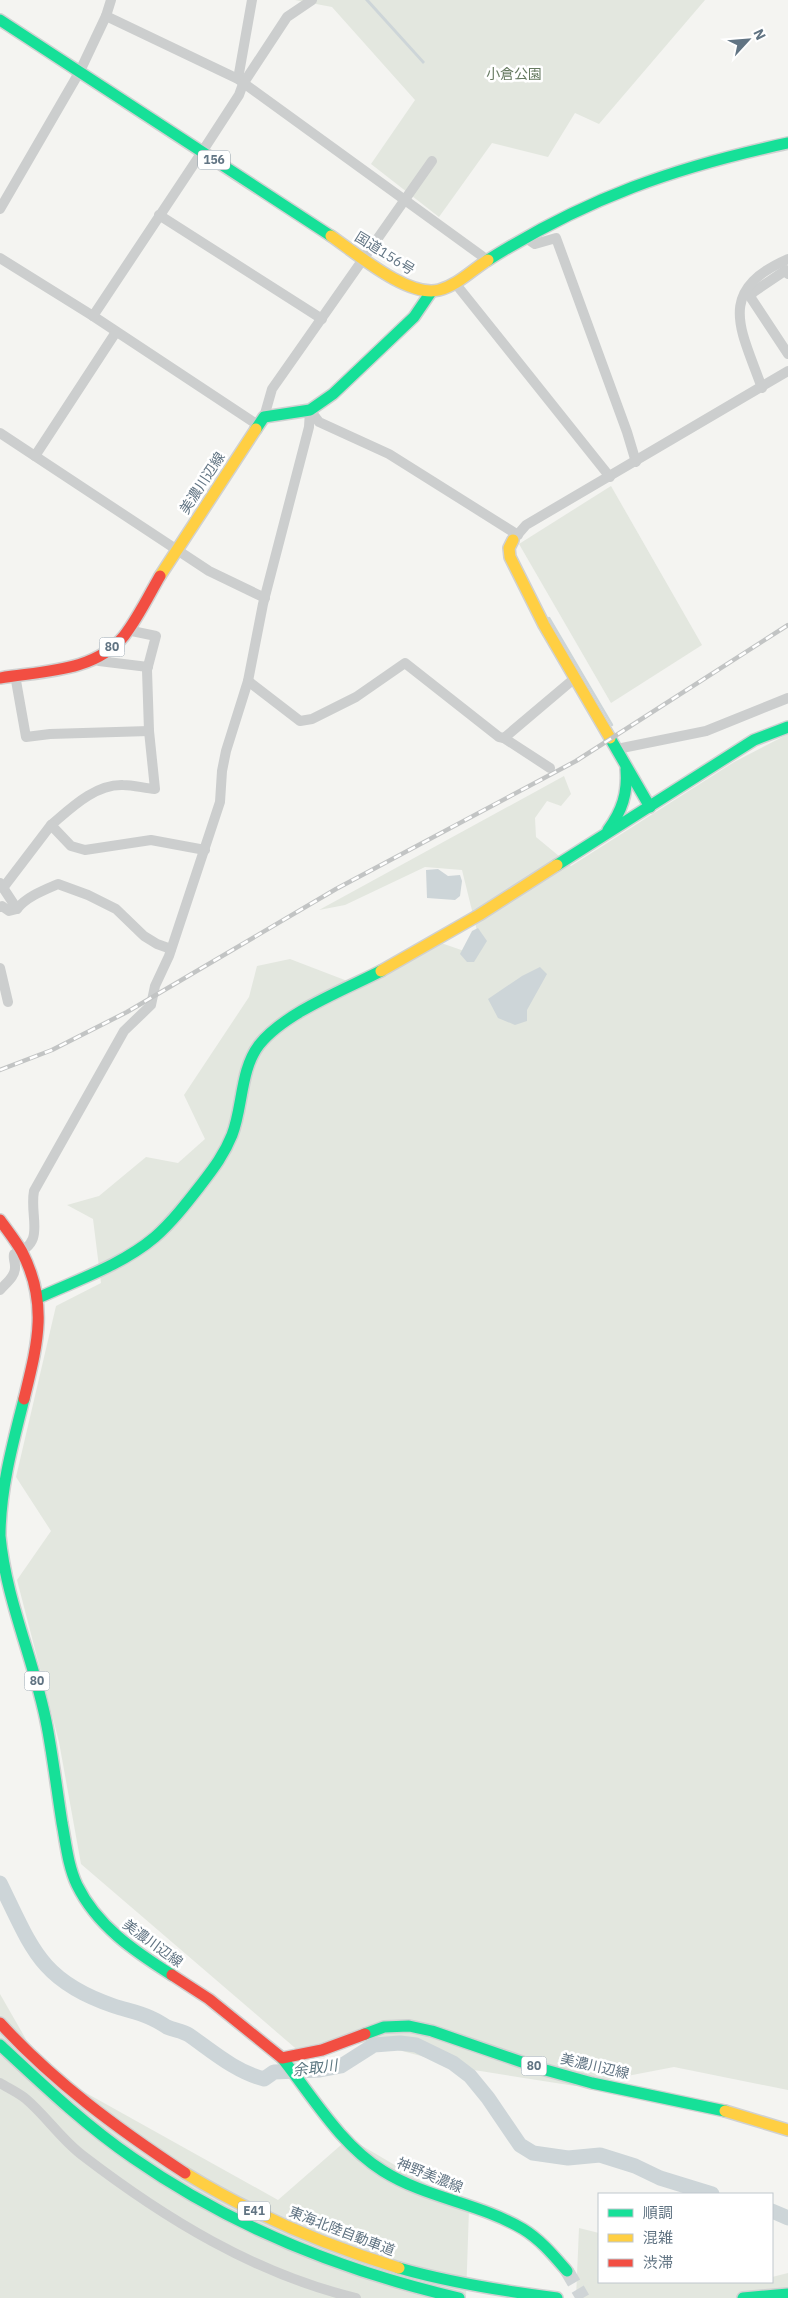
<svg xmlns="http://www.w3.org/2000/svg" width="788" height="2298" viewBox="0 0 788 2298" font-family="'IBM Plex Sans','Noto Sans JP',sans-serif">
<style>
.green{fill:#e3e7df}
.water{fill:#cdd5d8}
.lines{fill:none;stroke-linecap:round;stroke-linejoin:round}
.stream{stroke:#cdd5d8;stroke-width:2.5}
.river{stroke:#cdd5d8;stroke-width:15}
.secondary-tunnel{stroke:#cfd4d6;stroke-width:14;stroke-dasharray:14 7;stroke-linecap:butt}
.fast-casing{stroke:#d0d1d1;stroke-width:14}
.slow-casing{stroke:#d0d1d1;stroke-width:14}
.jam-casing{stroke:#d0d1d1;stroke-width:14}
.street{stroke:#cccece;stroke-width:10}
.fast{stroke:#16e098;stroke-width:11}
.slow{stroke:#ffcf43;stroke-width:11}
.jam{stroke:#f24e42;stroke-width:11}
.rail-casing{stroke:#c2c4c4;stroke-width:4.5}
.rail{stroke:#fff;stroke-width:2.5;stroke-dasharray:8;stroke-linecap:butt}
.labels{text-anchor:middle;stroke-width:5;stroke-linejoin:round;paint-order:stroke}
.shield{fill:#fff;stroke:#909ea8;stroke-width:1}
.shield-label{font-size:12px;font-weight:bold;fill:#617483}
.park-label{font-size:14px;fill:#667a60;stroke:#fff}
.street-label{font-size:14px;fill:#617483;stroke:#fff}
.water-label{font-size:15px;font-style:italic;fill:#5c7781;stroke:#fff}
</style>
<rect width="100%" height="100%" fill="#f4f4f1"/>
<g class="green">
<polygon points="295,0 705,0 599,124 575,113 548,157 492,143 439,217 371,164 415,100 332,7"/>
<polygon points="611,486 702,645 611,703 519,544"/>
<polygon points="788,734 788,2090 674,2067 575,2086 474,2070 368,2042 301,2053 81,1864 59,1742 17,1580 51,1531 16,1477 56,1306 101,1283 93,1219 67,1205 99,1196 146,1157 178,1163 205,1139 184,1095 249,997 257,966 290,959 363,987 441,943 470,953 480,943 462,870 425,867 345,905 319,910 564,776 571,794 561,806 547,801 535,818 536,837 571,866 734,762"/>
<polygon points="0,1994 43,2069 278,2200 349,2138 469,2209 466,2298 0,2298"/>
<polygon points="579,2228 599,2233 599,2282 772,2282 772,2277 788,2273 788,2298 576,2298"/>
</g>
<g class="water">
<polygon points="365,0 369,0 425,62 423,64"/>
<polygon points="438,869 448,876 460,875 462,881 460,896 455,900 427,898 426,870"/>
<polygon points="478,928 487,941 474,962 467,962 460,954 472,931"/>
<polygon points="540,967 547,974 527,1010 527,1021 515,1025 498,1018 488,999 522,976"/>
</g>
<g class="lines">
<polyline class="stream" points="549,618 612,725"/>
<g class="river">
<path d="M0,1883C32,1948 40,1981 114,2006C126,2010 139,2012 151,2018C156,2020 162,2024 167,2027C174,2030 183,2031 189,2035C212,2051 236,2072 264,2079L274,2072L320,2070L341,2066L374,2045L400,2043L416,2045L453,2063L470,2076L488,2098L520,2145L533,2153L568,2158L600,2155L635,2166L660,2178L712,2194"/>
<polyline points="772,2211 788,2218"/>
</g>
<polyline class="secondary-tunnel" points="567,2271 583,2298"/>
<g class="fast-casing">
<g id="fast">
<polyline points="0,20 331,236"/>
<path d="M488,260C587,198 675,167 788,143"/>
<polyline points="256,429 264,417 310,410 333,394 414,317 431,292"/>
<polyline points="610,738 650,807"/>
<path d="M608,830C622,811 628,793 626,769"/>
<polyline points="557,865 754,740 788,727"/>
<path d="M38,1298C77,1280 122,1265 155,1237C172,1222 186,1204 200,1186C213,1169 224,1155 232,1135C243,1107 240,1070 259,1045C284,1013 344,990 381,971"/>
<path d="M24,1399C13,1442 0,1490 0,1536C6,1601 35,1662 47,1726C53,1758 57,1791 62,1823C66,1844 68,1866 77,1885C97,1926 134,1951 172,1975"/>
<polyline points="365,2034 384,2027 409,2026 432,2031 542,2069 592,2083 725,2111"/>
<path d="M0,2045C43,2085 85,2125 133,2158C232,2227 342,2271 459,2298"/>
<path d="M282,2058C313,2097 340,2144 383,2171C426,2198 479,2203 523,2229C541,2240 554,2256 567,2271"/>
<path d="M399,2268C451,2283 503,2291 557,2298"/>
<polyline points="743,2298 788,2294"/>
</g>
</g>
<g class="slow-casing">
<g id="slow">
<path d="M331,236C356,253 408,298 439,290C458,285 472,270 488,260"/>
<polyline points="513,540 509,548 510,557 544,625 610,738"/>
<polyline points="160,576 256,429"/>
<polyline points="381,971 479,915 557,865"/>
<polyline points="725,2111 788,2130"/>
<path d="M185,2173C252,2214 324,2245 399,2268"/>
</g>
</g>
<g class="jam-casing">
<g id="jam">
<path d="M0,678C42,671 95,672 124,636C138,618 149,595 160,576"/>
<path d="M0,1220C7,1230 16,1241 22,1252C49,1304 37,1346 24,1399"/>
<polyline points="172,1975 209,1999 282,2058 322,2050 365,2034"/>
<path d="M0,2023C54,2082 118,2129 185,2173"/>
</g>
</g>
<g class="street">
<polyline points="106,16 238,79 482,256 485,262"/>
<polyline points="238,79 252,0"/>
<polyline points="0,209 80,71 106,16 111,0"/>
<polyline points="159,215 322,319"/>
<polyline points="526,238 535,244 556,238 627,432 636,462"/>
<polyline points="0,258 93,316 258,425"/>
<polyline points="788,274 786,270 752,293 751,298 788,354"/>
<polyline points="455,283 610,477"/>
<polyline points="93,316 202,152 239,95 243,84 287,17 312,0"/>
<path d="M762,388C741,329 715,291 788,259"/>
<polyline points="310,410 319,422 389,454 518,535"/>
<polyline points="264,417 272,389 432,161"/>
<polyline points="0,433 209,571 265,598"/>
<polyline points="35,456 116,332"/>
<polyline points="513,540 526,525 788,371"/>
<polyline points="96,658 99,661 148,667"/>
<polyline points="15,675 26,737 50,734 149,731"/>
<polyline points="248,681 300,721 312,719 356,697 405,663 499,737 504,738 575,678"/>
<polyline points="504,738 550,768"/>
<polyline points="617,749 706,731 788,698"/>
<path d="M51,825C71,808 95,784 123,785C133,785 144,788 155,789L149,731L147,670L156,636L127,630"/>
<polyline points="0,883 17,909 9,911 2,906 0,907"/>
<polyline points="3,888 51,825 71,846 85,850 151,840 205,850"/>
<path d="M17,909C26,897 44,890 58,884L88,895L116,909L144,936L157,944L171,949"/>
<polyline points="0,968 8,1002"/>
<path d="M0,1290C6,1283 16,1276 15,1266C15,1261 13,1259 14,1254C47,1243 29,1218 34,1191L124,1031L151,1005L155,986L169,956L220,802L222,771L226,751L248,681L263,604L309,427L310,410"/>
<path d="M0,2083C8,2088 19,2093 26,2099C46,2116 61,2139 82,2155C164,2218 255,2274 356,2298"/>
</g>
<use href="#fast" class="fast"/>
<use href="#slow" class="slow"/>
<use href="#jam" class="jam"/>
<g class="rail-casing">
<polyline id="rail" points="0,1070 52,1050 127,1012 336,889 576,761 788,625"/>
</g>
<use href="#rail" class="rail"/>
</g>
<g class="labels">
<g class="shield">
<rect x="198" y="150.5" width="32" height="19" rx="4"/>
<rect x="99.5" y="637.5" width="25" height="19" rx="4"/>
<rect x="24.5" y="1671.5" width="25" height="19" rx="4"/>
<rect x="521.5" y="2056.5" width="25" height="19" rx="4"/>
<rect x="238" y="2201.5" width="32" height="19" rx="4"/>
</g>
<g class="shield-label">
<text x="214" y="164">156</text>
<text x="112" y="651">80</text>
<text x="37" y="1685">80</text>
<text x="534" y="2070">80</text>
<text x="254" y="2215">E41</text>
</g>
<g class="park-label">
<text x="514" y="79">小倉公園</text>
</g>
<g class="street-label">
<text transform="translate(385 253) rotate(32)" y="5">国道156号</text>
<text transform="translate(202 483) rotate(-57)" y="5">美濃川辺線</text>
<text transform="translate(153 1943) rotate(36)" y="5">美濃川辺線</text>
<text transform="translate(595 2066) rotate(13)" y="5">美濃川辺線</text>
<text transform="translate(430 2175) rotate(22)" y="5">神野美濃線</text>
<text transform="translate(342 2231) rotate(21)" y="5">東海北陸自動車道</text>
</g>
<g class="water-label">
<text transform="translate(315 2068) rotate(-7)" y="5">余取川</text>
</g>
</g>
<rect x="598" y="2193" width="175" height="90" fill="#ffffff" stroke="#c0c7cd"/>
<rect x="608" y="2209" width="25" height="8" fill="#16e098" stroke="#c0c7cd"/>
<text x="643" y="2218" font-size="15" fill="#617483">順調</text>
<rect x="608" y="2234" width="25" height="8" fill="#ffcf43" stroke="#c0c7cd"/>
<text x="643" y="2243" font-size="15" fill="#617483">混雑</text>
<rect x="608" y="2259" width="25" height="8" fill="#f24e42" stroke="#c0c7cd"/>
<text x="643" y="2268" font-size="15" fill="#617483">渋滞</text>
<g transform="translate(748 40) rotate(64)" stroke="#ffffff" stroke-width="4" paint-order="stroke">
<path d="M0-4L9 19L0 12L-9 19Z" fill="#617483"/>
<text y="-8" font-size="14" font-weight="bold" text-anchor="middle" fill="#617483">N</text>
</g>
</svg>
